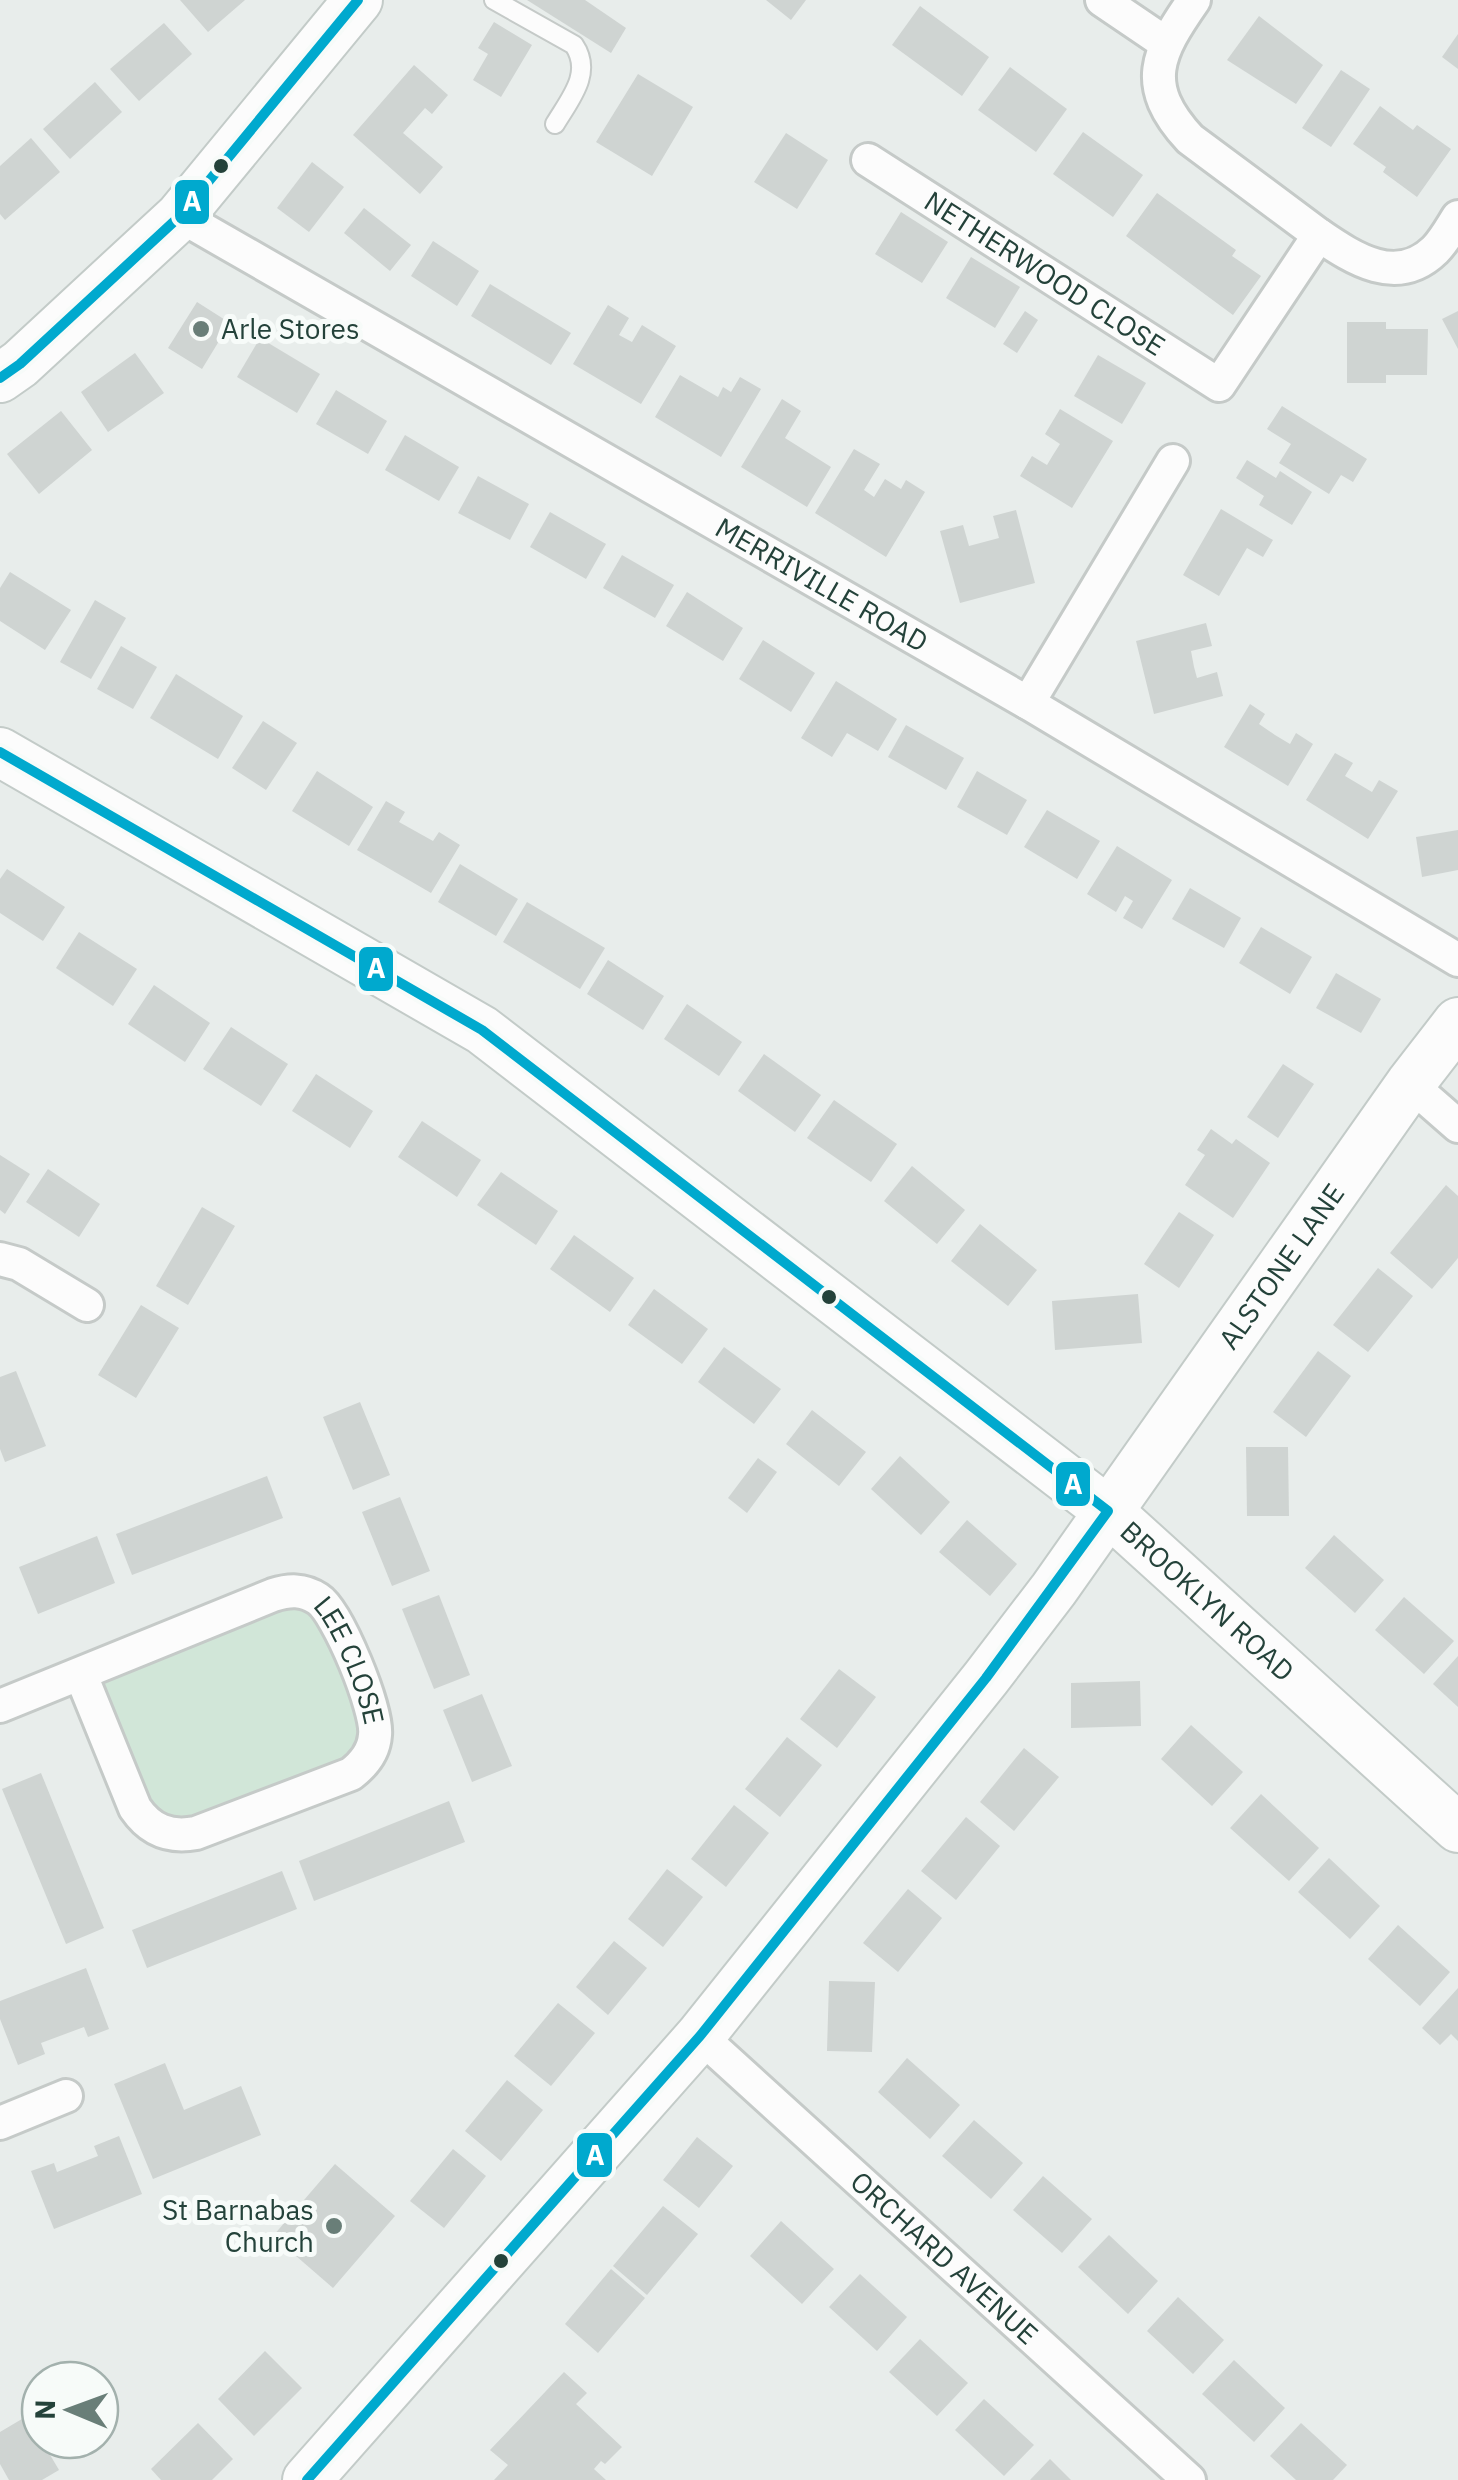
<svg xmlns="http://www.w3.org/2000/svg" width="1458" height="2480" viewBox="0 0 1458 2480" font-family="'IBM Plex Sans',sans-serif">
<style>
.green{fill:#d1e6d8}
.building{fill:#cfd4d2}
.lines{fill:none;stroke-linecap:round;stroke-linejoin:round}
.lane-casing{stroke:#c5cac8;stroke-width:22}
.street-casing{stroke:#c5cac8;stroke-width:38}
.secondary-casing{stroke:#c3cbc8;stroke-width:52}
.lane{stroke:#fcfcfc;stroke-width:18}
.street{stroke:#fcfcfc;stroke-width:32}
.secondary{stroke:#fcfcfc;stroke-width:48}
.bus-1-casing{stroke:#f7fbf9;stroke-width:18}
.bus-1{stroke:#00a9ce;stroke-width:10}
.bus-dot{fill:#24423a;stroke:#f7fbf9;stroke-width:4}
.poi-dot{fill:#697e78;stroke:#f7fbf9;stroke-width:4}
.labels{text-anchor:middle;stroke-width:10;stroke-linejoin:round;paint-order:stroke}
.street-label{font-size:28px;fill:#24423a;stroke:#f7fbf9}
.poi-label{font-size:28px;fill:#24423a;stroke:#f7fbf9;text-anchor:start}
.line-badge{stroke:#f7fbf9;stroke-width:4}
.badge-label{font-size:28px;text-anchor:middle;font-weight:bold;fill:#fff}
</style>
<rect width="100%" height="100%" fill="#e8edeb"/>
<polygon class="green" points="273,1595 326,1605 368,1756 158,1831 81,1675"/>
<g class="building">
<polygon points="180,0 245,0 208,32"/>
<polygon points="527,0 585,0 626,28 611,53"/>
<polygon points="766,0 806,0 791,20"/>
<polygon points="920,6 989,57 962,96 892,45"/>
<polygon points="1259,16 1323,65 1296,104 1227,60"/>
<polygon points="494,22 532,45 501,97 473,80 488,54 478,48"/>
<polygon points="164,23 192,54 139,101 110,69"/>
<polygon points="1458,34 1458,69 1442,57"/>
<polygon points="414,65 448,95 432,114 425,108 403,133 443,167 420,194 353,135"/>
<polygon points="1010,67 1067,109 1036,152 978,110"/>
<polygon points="1341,70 1370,89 1331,147 1302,128"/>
<polygon points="638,74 693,107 652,176 596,142"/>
<polygon points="95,82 122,112 70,159 43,129"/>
<polygon points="1380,106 1413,130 1417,125 1451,149 1417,197 1383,172 1386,167 1353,144"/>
<polygon points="1083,132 1143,175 1113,217 1053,174"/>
<polygon points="786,133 828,160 797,209 754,182"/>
<polygon points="31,138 60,172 5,220 0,214 0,166"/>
<polygon points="312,162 344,187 309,232 277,208"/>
<polygon points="1157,193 1236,250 1232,256 1261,276 1233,315 1126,236"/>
<polygon points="364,208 411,245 390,271 344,233"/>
<polygon points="901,212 948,242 922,283 875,254"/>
<polygon points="433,241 479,271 457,306 411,276"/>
<polygon points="971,257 1020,287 995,328 946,298"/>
<polygon points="490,284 571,333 551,365 471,316"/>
<polygon points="197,302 230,323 202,369 168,348"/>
<polygon points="608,305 629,318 619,335 632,342 642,325 676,346 641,404 573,364"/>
<polygon points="1025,311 1038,320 1017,353 1003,344"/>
<polygon points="1458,311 1458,349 1442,319"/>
<polygon points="1347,322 1386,322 1386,329 1428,329 1427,375 1386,375 1386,383 1347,383"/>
<polygon points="260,338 320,374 297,413 237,377"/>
<polygon points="135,353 164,393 108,432 81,392"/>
<polygon points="1098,355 1146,383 1122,424 1074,396"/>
<polygon points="680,375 718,397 723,387 731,392 740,377 761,389 721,457 655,417"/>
<polygon points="336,390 387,421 368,454 316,424"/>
<polygon points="782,399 801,411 785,438 831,467 807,507 741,467"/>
<polygon points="1282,406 1367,459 1353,482 1341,475 1329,494 1279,463 1291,444 1267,429"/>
<polygon points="1060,409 1113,441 1072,508 1020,476 1032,456 1047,465 1053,455 1060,444 1045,434"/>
<polygon points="61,411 92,450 39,494 7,454"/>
<polygon points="405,435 459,467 439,501 385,470"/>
<polygon points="854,449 880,464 864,490 874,497 885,479 901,489 906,480 925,492 886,557 815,513"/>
<polygon points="1247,460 1276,478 1280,471 1312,492 1292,525 1259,505 1264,496 1236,478"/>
<polygon points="478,476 529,504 510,540 458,513"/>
<polygon points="1221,509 1273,540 1263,557 1247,548 1219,596 1183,575"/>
<polygon points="1016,510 1035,583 960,603 940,531 963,525 969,546 999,538 993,516"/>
<polygon points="550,512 606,544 586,579 530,547"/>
<polygon points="622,555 674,585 655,618 603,588"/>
<polygon points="10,572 71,610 45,650 0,621 0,588"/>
<polygon points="687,592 743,628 723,661 666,626"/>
<polygon points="95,600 126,618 91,679 60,662"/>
<polygon points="1206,623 1212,646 1191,651 1194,667 1197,678 1217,672 1223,696 1154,714 1136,641"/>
<polygon points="763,640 815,673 791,712 739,679"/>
<polygon points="121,646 157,667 133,709 97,689"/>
<polygon points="176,674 243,716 218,759 150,718"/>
<polygon points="836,681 897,719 878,751 847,733 832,757 801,738"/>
<polygon points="1250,704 1265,714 1259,724 1275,735 1290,744 1296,733 1313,744 1288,786 1224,747"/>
<polygon points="263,721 297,743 266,790 232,768"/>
<polygon points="906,725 964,758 946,790 888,757"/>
<polygon points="1335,753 1353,763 1345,776 1372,792 1379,780 1398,791 1368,839 1306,800"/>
<polygon points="317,771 373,807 349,846 292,811"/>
<polygon points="977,771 1027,800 1007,835 957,807"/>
<polygon points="386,801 405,812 399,822 433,841 439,832 460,845 431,893 357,850"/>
<polygon points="1047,810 1100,841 1077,879 1024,847"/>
<polygon points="1458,830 1458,870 1422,877 1416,837"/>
<polygon points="1117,846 1172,880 1142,929 1123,918 1133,901 1125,896 1116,912 1087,894"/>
<polygon points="460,864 518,899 496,936 438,902"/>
<polygon points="7,869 65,907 43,941 0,913 0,879"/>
<polygon points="1190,888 1241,918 1224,948 1172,919"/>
<polygon points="527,902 605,948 580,989 503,942"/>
<polygon points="1261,927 1312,957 1290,994 1239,963"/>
<polygon points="79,932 137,969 113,1006 56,968"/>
<polygon points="608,960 664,996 643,1030 587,994"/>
<polygon points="1336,973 1381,999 1361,1033 1316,1008"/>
<polygon points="154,985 210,1023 185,1062 128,1024"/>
<polygon points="687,1004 742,1042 719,1076 664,1039"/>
<polygon points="231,1027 288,1064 261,1106 203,1069"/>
<polygon points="764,1054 821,1095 795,1132 738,1091"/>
<polygon points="1283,1064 1314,1084 1278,1138 1247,1117"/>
<polygon points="316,1074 373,1111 350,1148 292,1111"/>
<polygon points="834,1100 897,1144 871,1182 807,1138"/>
<polygon points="422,1121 481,1160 457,1197 398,1157"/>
<polygon points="1211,1129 1232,1144 1236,1139 1270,1163 1233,1218 1185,1185 1205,1155 1197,1150"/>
<polygon points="0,1155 30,1174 5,1214 0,1210"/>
<polygon points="912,1166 965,1210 937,1244 884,1201"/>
<polygon points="48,1169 100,1204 79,1237 26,1202"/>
<polygon points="501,1172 558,1211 536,1245 477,1205"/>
<polygon points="1446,1185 1458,1196 1458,1258 1432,1289 1390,1253"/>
<polygon points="202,1207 235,1226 188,1305 156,1286"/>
<polygon points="1179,1212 1214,1235 1179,1288 1144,1264"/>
<polygon points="980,1224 1037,1270 1008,1306 951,1261"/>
<polygon points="574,1235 634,1278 610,1312 550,1269"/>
<polygon points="1378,1268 1413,1296 1368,1352 1333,1325"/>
<polygon points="654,1289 708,1329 682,1364 628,1325"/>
<polygon points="1138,1294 1142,1343 1055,1350 1052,1301"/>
<polygon points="141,1305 179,1328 136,1398 98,1375"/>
<polygon points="724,1347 781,1389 754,1424 698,1382"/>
<polygon points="1318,1351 1351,1376 1306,1437 1273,1412"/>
<polygon points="16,1371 46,1446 5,1462 0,1449 0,1377"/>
<polygon points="360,1402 390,1475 353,1490 323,1417"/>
<polygon points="812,1410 866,1452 839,1486 786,1444"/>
<polygon points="1246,1447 1288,1447 1289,1516 1247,1516"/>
<polygon points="900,1456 950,1502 921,1535 871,1489"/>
<polygon points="758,1458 777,1472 747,1513 728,1498"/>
<polygon points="267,1476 283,1518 132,1575 116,1534"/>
<polygon points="400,1497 430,1571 392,1586 362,1512"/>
<polygon points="967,1520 1017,1564 990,1596 939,1552"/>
<polygon points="1334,1535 1384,1580 1355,1613 1305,1568"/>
<polygon points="97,1536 115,1583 38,1614 19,1567"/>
<polygon points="439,1595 470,1675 434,1689 402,1609"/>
<polygon points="1404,1597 1454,1641 1424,1674 1375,1630"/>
<polygon points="1458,1656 1458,1707 1433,1684"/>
<polygon points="839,1669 876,1697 837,1748 800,1719"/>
<polygon points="1140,1681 1141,1726 1071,1728 1071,1683"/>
<polygon points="482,1694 512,1766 472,1782 443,1710"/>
<polygon points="1191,1725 1243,1772 1212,1806 1161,1759"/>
<polygon points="787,1737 822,1765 780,1817 745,1789"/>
<polygon points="1024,1748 1059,1777 1014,1831 980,1802"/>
<polygon points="41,1773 104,1928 66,1944 2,1789"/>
<polygon points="1261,1794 1319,1848 1289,1881 1230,1828"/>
<polygon points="449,1801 465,1842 314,1901 299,1861"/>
<polygon points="734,1805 769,1833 726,1887 691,1859"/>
<polygon points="966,1817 1000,1846 956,1900 921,1871"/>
<polygon points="1329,1858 1380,1906 1350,1939 1298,1892"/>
<polygon points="667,1869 703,1897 663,1947 628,1919"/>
<polygon points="282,1871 297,1909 147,1968 132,1930"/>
<polygon points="908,1889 942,1918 898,1972 863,1943"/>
<polygon points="1398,1925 1450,1972 1420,2006 1368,1959"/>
<polygon points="614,1941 647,1968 608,2015 576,1987"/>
<polygon points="86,1968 109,2029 88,2037 84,2027 41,2043 45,2054 18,2065 0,2019 0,2001"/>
<polygon points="829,1981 875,1982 872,2052 827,2051"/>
<polygon points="1458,1988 1458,2041 1451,2034 1440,2045 1422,2028"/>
<polygon points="558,2003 595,2033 551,2086 514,2056"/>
<polygon points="907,2058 960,2105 930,2139 878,2092"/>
<polygon points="165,2063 184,2110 241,2086 261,2135 153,2179 114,2084"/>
<polygon points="507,2080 543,2110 501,2161 465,2131"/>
<polygon points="974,2120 1023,2163 991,2199 942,2156"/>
<polygon points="119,2136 142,2194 54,2229 31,2171 54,2163 57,2172 98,2156 94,2146"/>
<polygon points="697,2137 733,2166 699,2208 663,2180"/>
<polygon points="453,2149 486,2176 444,2228 410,2201"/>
<polygon points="335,2164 395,2216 333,2288 273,2236"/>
<polygon points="1043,2176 1092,2219 1062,2253 1013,2210"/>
<polygon points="663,2206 698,2234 647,2295 613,2266"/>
<polygon points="781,2221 834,2269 802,2304 750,2256"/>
<polygon points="1109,2235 1158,2281 1128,2314 1078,2267"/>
<polygon points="611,2269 645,2298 598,2353 565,2324"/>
<polygon points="860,2274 907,2317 877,2351 829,2307"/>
<polygon points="1178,2297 1224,2340 1193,2374 1147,2331"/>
<polygon points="920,2339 968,2383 937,2416 889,2372"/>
<polygon points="265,2351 302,2388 254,2436 218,2399"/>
<polygon points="1234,2360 1285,2408 1254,2442 1202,2394"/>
<polygon points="564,2372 587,2393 576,2404 622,2447 605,2464 601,2461 594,2469 606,2480 494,2480 508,2465 490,2450"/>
<polygon points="984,2399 1034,2445 1004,2476 955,2430"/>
<polygon points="27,2416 59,2470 42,2480 9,2480 0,2464 0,2432"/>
<polygon points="198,2423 233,2459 212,2480 161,2480 151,2469"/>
<polygon points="1301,2423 1347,2465 1333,2480 1296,2480 1270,2456"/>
<polygon points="1050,2459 1071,2480 1030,2480"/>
</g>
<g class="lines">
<g class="lane-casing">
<path id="lane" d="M494,0L574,45C593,73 570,99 555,124"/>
</g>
<g class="street-casing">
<g id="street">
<polyline points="1102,0 1164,42"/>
<path id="s1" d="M868,160L1219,385L1319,235L1190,139C1140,85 1157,53 1194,0"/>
<path id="s2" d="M180,216L1028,703L1458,960"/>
<path d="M1319,235C1354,259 1397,287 1435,250C1444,241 1451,228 1458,217"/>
<polyline points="1028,703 1173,461"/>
<polyline points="1410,1084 1458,1126"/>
<polyline points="0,1259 19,1264 87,1305"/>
<path id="s3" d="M0,1706L273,1595C289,1590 303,1589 318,1599C338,1612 378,1710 375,1735C374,1751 364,1764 351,1774L196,1833C169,1838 150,1830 135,1808L81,1675"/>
<path id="s4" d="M700,2036L1189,2480"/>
<polyline points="0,2123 66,2096"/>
</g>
</g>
<g class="secondary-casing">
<g id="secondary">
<polyline points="0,378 20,364 180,216 358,0"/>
<path id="s5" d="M0,752L482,1030L1108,1511L1458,1828"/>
<path id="s6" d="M307,2480L700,2036L986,1678L1054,1589L1410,1084L1458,1022"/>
</g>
</g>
<use href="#lane" class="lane"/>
<use href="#street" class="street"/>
<use href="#secondary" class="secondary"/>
<g class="bus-1-casing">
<g id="bus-1">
<polyline points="0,378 20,364 180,216 358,0"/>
<polyline points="0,752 482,1030 1108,1511 986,1678 700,2036 307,2480"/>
</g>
</g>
<use href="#bus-1" class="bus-1"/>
</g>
<g class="bus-dot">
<circle cx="221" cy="166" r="9"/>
<circle cx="829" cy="1297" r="9"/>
<circle cx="501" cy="2261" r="9"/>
</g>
<g class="poi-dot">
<circle cx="201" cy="329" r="10"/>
<circle cx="334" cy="2226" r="10"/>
</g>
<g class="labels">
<g class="street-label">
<text dy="10" stroke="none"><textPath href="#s1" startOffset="210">NETHERWOOD CLOSE</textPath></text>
<text dy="10" stroke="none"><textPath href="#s2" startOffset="740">MERRIVILLE ROAD</textPath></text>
<text dy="10" stroke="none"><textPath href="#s6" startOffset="1558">ALSTONE LANE</textPath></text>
<text dy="10" stroke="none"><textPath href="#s5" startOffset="1480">BROOKLYN ROAD</textPath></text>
<text dy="10" stroke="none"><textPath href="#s3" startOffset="412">LEE CLOSE</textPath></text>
<text dy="10" stroke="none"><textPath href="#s4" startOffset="330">ORCHARD AVENUE</textPath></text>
</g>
<g class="poi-label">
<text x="221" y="339">Arle Stores</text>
<text x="314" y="2220" text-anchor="end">St Barnabas<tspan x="314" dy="32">Church</tspan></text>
</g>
</g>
<g class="line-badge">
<rect x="173" y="178" width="38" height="48" rx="10" fill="#00a9ce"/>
<rect x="357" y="945" width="38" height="48" rx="10" fill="#00a9ce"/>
<rect x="1054" y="1460" width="38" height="48" rx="10" fill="#00a9ce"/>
<rect x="575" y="2131" width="39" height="48" rx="10" fill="#00a9ce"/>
</g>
<g class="badge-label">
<text x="192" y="211">A</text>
<text x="376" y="978">A</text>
<text x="1073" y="1494">A</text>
<text x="595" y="2165">A</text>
</g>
<g transform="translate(70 2410) rotate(271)"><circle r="48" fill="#f7fbf9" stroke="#a3b1ad" stroke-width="2.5"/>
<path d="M0-8L18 38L0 25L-18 38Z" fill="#697e78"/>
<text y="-15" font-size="28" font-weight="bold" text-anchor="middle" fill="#24423a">N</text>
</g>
</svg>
